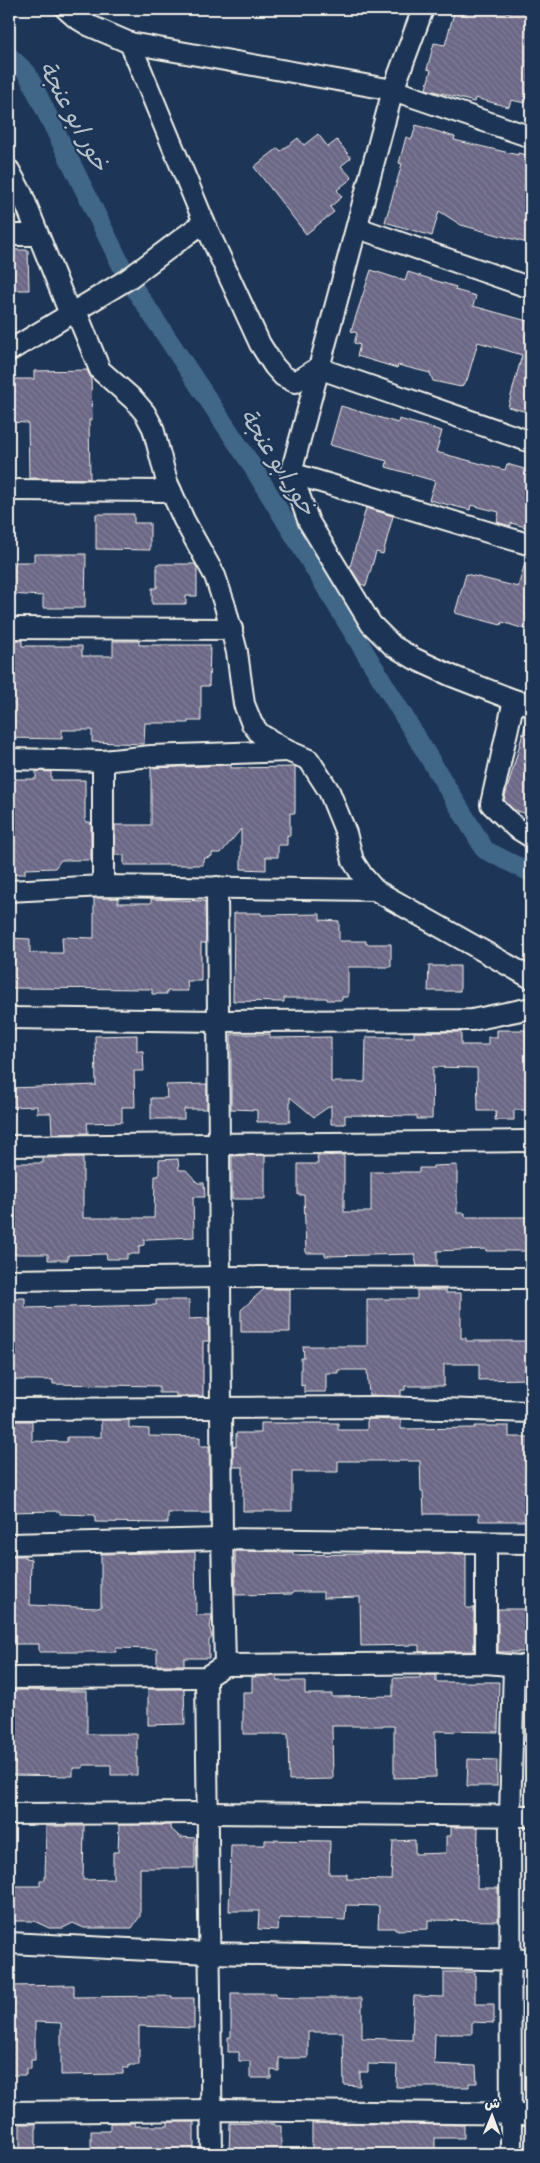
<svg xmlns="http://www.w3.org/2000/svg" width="540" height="2163" viewBox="0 0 540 2163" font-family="'Indie Flower','Playpen Sans Arabic',sans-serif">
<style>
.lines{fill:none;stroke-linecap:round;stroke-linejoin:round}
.canal{stroke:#416688;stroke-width:19}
.building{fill:url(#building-back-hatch);stroke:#f4f1e8}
.minor-casing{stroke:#f4f1e8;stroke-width:24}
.minor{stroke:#1d3557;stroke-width:20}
.labels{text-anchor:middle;stroke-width:4;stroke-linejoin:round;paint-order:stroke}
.water-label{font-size:24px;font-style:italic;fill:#b5c0c6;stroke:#1d3557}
</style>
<defs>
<pattern id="building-back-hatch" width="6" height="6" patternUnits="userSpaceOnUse" patternTransform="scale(1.25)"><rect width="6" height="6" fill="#6b6786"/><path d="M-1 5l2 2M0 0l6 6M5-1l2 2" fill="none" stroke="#817d97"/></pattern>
</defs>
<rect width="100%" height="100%" fill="#1d3557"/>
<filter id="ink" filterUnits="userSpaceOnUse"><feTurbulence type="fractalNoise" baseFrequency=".02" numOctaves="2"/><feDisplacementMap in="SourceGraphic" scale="10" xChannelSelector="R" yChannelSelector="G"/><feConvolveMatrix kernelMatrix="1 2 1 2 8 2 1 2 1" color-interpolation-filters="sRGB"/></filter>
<g filter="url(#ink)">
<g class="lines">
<polyline class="canal" points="9,56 27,73 128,279 249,461 485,850 531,873"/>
</g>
<g class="building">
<polygon points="455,9 492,9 511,13 513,9 531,9 531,80 525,103 511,100 509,107 475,98 474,102 426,89 431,70 427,69 434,43 445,45"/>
<polygon points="416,125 455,137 454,140 518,155 518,153 531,156 531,244 461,225 439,211 432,236 385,222 402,164 399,163 406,137 412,139"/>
<polygon points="318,134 328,147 337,140 351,158 341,166 352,178 337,190 342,197 330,207 334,212 306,234 254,167 278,148 281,151 298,138 304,145"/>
<polygon points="9,250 28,250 29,290 9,290"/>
<polygon points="371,270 405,281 408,272 456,287 455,290 476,296 473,306 531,322 531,413 508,407 522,355 478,342 467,380 461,387 433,381 430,373 398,365 397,368 357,356 360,345 354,343 357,333 351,331"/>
<polygon points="87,370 91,378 92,420 89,420 90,479 29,478 28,423 9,422 9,379 34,379 34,371"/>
<polygon points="341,406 398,423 399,419 442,431 436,452 505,470 507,464 531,471 531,518 529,528 511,523 511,526 497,522 499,512 471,505 470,510 429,500 435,481 386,467 387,461 330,445"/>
<polygon points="366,508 393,516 383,554 376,552 366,586 361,584 350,567"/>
<polygon points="96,514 134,514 134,523 150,523 150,550 96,549"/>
<polygon points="34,554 86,554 85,608 43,608 43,596 9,594 9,562 34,562"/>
<polygon points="527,556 531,557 531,631 502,622 501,625 455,613 466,574 518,587"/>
<polygon points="157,564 195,564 197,568 197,596 186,596 186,604 152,604 152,588 157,588"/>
<polygon points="9,640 22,640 22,646 82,646 82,656 113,656 113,641 139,641 139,645 210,645 209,686 201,686 201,721 188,721 188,723 145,723 144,744 92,742 92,730 62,730 62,739 9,738"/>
<polygon points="527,719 531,719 531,815 514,810 504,800"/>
<polygon points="231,765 231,768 295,767 295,813 290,813 290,836 287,835 287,845 278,845 278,857 266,857 266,870 241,869 241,829 221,853 212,853 212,856 203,859 203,865 124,865 124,855 115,855 115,825 151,825 151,768"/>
<polygon points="36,771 51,772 51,780 85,780 85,822 90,822 91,825 91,860 61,860 55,868 25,869 25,874 9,874 9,779 36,779"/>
<polygon points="94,898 118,898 118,903 151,903 151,899 205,901 206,943 201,943 201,981 187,981 188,991 167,991 167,994 152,994 152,989 9,988 9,938 30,939 30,953 63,953 62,937 94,938"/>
<polygon points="234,913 261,913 261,915 320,914 320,920 339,921 339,941 366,941 366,944 391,944 391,967 348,967 348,997 342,997 342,1000 327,1000 327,998 284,998 284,1002 233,1001"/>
<polygon points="429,966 460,966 460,991 428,991"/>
<polygon points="497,1030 526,1030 527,1086 531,1086 531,1110 514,1110 514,1120 495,1120 496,1111 478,1111 477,1068 433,1067 432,1119 417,1119 417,1116 345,1115 345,1124 331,1124 331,1105 314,1117 290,1097 290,1122 257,1122 257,1110 231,1109 231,1034 270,1034 270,1038 331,1037 331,1082 365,1082 366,1037 414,1037 414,1032 461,1032 461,1045 488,1045 488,1037 497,1037"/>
<polygon points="137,1035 137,1051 143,1051 144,1071 134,1071 135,1107 122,1107 122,1122 87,1123 88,1133 52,1134 51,1113 37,1113 37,1106 9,1107 9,1088 96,1085 95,1036"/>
<polygon points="207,1084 207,1109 184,1109 184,1119 151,1119 151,1098 167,1098 166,1085"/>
<polygon points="265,1155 265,1199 232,1199 232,1156"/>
<polygon points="344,1155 344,1212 371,1212 371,1172 419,1172 419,1168 433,1168 433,1166 457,1165 457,1213 465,1213 465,1217 530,1217 531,1251 486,1251 486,1249 437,1251 437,1266 417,1266 414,1254 325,1256 325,1253 306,1253 304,1195 298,1195 298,1164 318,1164 317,1156"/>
<polygon points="83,1157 83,1218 154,1218 155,1176 159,1176 159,1160 178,1159 179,1170 186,1170 198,1183 204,1183 205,1197 193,1197 194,1237 148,1239 144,1240 144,1245 139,1246 139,1254 127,1254 127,1259 107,1259 106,1254 68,1255 68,1260 48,1260 48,1254 9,1254 9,1163 43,1163 43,1158"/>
<polygon points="264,1289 290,1289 290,1332 241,1332 241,1310"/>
<polygon points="417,1290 446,1290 446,1293 461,1293 461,1338 466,1338 466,1341 527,1341 527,1379 479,1380 479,1364 444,1364 444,1386 405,1386 405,1390 401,1390 401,1396 369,1395 367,1370 338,1370 338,1373 326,1373 326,1392 304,1392 304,1385 301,1386 301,1358 304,1358 303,1346 367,1346 367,1299 417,1299"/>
<polygon points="9,1298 25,1298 25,1308 156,1305 156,1300 189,1300 189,1319 208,1318 209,1341 203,1341 203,1396 176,1396 176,1393 159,1393 159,1386 53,1384 53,1380 9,1380"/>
<polygon points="367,1419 401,1420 401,1429 475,1428 475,1426 509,1426 509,1437 531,1437 529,1521 479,1521 479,1514 424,1514 423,1491 421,1491 420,1461 338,1461 338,1472 292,1472 292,1511 243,1511 243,1467 233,1467 233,1446 236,1447 236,1433 261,1433 261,1423 338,1423 338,1430 367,1430"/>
<polygon points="101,1420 129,1420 129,1428 149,1429 149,1436 200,1437 200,1446 209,1446 210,1513 168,1513 168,1523 95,1522 95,1515 60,1514 60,1511 9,1512 9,1421 32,1421 32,1441 67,1442 67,1437 101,1437"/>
<polygon points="235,1551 293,1552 293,1555 361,1554 361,1553 466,1554 466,1608 474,1608 474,1651 419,1652 419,1645 361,1646 360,1597 323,1598 323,1592 293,1592 293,1594 236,1595"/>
<polygon points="195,1552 196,1615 212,1615 210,1629 212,1637 209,1641 209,1658 184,1658 184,1665 157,1665 157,1649 116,1648 116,1652 39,1652 39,1644 9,1644 9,1556 25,1556 25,1558 31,1559 30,1605 98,1608 101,1607 101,1554"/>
<rect x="498" y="1609" width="33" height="43"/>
<polygon points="420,1675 436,1675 436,1682 499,1682 498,1732 435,1731 436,1777 394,1778 394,1726 332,1726 333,1779 289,1780 288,1734 243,1734 243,1692 252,1692 252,1677 277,1676 277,1681 305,1681 305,1694 332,1694 332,1697 393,1696 393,1678 420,1678"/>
<polygon points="148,1689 184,1689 185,1724 148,1725"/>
<polygon points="9,1690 87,1691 87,1734 137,1734 137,1775 111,1775 111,1765 83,1765 83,1768 73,1768 73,1776 9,1775"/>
<polygon points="468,1759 497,1760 497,1786 467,1786"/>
<polygon points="119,1825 170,1825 170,1828 180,1837 195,1838 195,1868 140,1868 140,1916 132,1928 84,1928 73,1923 63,1928 49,1928 34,1921 9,1921 9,1886 40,1886 40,1880 45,1880 46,1826 84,1826 83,1880 113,1879 113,1852 118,1852"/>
<polygon points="451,1827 478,1827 477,1888 498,1888 498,1921 428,1920 428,1929 395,1930 395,1928 378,1928 379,1906 346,1905 345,1920 279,1918 278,1930 258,1929 259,1911 229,1911 231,1845 265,1845 265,1840 330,1841 329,1874 347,1874 347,1879 391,1880 393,1841 415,1840 415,1854 446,1853 446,1836 451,1836"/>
<polygon points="444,1972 475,1972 475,2004 494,2004 494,2023 472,2022 472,2034 435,2034 434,2064 476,2066 477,2083 469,2083 469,2087 396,2087 397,2065 368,2064 368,2072 360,2072 360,2086 344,2085 343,2032 308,2032 308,2058 279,2058 279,2071 271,2070 271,2078 250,2078 250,2061 239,2061 239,2052 228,2052 228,2037 231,2037 231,1993 276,1993 276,1997 297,1998 362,1998 362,2038 412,2040 414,1996 444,1997"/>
<polygon points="74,1985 74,1997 172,1996 172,1998 194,1998 194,2028 139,2026 139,2065 129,2065 129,2068 123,2068 123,2074 61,2075 61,2023 35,2022 35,2060 31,2060 31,2069 26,2069 26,2075 9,2075 9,1986"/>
<polygon points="168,2122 194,2122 194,2154 91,2154 91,2131 110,2131 110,2123 135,2123 135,2126 168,2126"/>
<polygon points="230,2123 275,2124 275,2126 281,2126 281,2154 229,2154"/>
<polygon points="312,2123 464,2125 464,2138 435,2138 435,2154 312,2154"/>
<rect x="20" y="2124" width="16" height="30"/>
</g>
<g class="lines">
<g class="minor-casing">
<g id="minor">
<polyline points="66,9 75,17 88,25 130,43 393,90 531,137"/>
<polyline points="423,9 393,90 291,473 309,522 371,624 393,646 415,659 452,676 514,700 531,705"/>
<polyline points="130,43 204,222 260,344 274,366 283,376 295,382 318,368 531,442"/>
<polyline points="9,170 22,194 70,314 128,279 204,222"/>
<polyline points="358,228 531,288"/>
<polyline points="9,235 37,235"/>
<polyline points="76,311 100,370 134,400 145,413 153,428 167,482 184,520 215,576 225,606 237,652 244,704 252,724 260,734 288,751 309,760 329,791 346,833 353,861 362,875 375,890 531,978"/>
<polyline points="9,351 70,314"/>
<polyline points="291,473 531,545"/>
<polyline points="9,490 171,491"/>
<polyline points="9,628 232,629"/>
<polyline points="514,700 491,804 515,827 531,837"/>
<polyline points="9,759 103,761 151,756 288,751"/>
<polyline points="103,886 103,761"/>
<polyline points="217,887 222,1539 225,1665"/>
<polyline points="9,891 103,886 375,890"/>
<polyline points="9,1018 218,1021 472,1020 531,1008"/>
<polyline points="9,1146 531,1141"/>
<polyline points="9,1280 220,1277 531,1278"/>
<polyline points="9,1409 382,1407 531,1412"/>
<polyline points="9,1544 222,1539 531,1543"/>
<polyline points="486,1663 486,1543"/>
<polyline points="206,1677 212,2154"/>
<polyline points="9,1678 206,1677 225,1665 486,1663 531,1667"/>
<polyline points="9,1814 208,1813 531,1816"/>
<polyline points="9,1943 209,1953 531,1960"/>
<polyline points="9,2112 213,2110 531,2114"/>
<polyline points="511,2154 510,1816 514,1666"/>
</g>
</g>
<use href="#minor" class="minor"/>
</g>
</g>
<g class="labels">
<g class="water-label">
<text transform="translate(74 116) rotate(62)" y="8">خور ابو عنجة</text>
<text transform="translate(278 462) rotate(58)" y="8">خور ابو عنجة</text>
</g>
</g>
<rect width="540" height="2163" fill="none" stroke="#1d3557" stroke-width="30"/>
<rect x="15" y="15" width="510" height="2133" fill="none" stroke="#f4f1e8" stroke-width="2" filter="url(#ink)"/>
<g transform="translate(492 2116) rotate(1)" stroke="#1d3557" stroke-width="4" paint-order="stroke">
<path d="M0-4L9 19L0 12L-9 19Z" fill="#f4f1e8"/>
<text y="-8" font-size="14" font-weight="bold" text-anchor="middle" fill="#f4f1e8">ش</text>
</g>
</svg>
